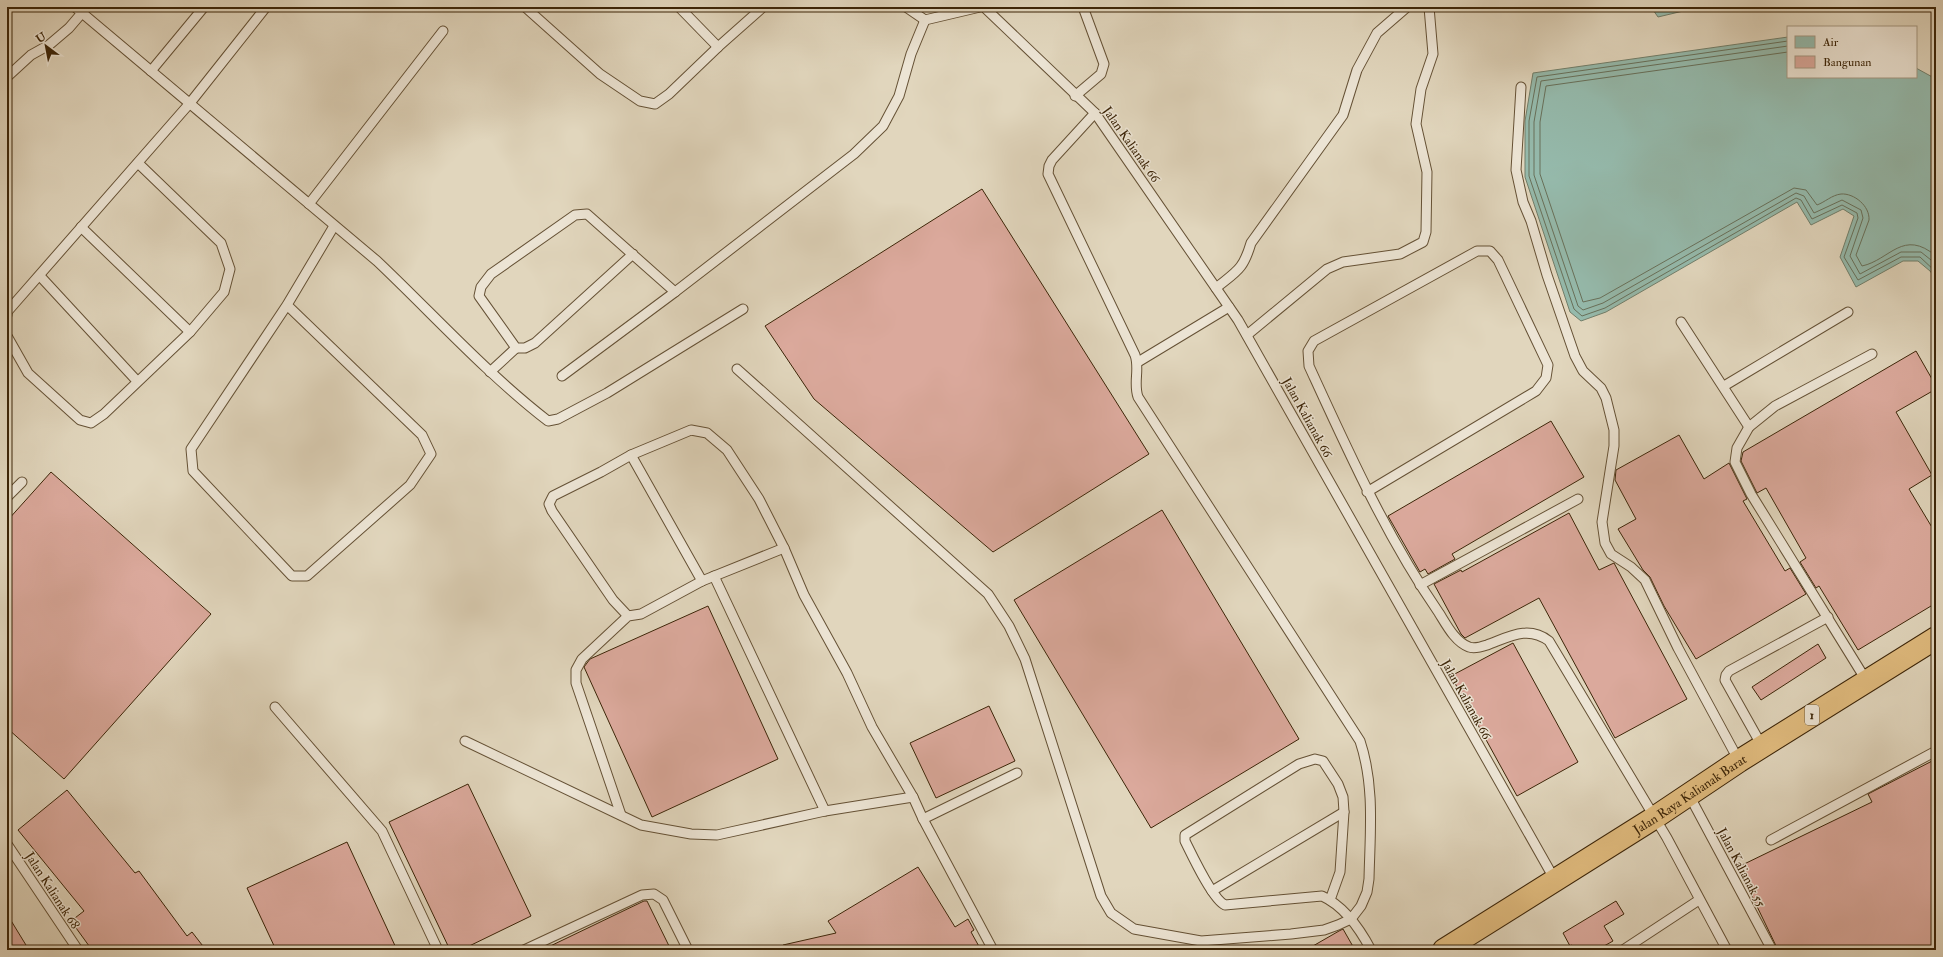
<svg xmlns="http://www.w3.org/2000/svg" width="1943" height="957" viewBox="0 0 1943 957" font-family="'IM FELL Double Pica',serif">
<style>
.water{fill:#95baac;stroke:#717e6a}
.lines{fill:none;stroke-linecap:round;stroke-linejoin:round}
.shore{stroke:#68705a;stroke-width:1}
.building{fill:#dba99c;stroke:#3c2508}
.lane-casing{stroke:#655135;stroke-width:11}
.highway-casing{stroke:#3c2508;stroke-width:24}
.lane{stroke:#ece4d4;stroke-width:9}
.highway{stroke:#e0bb7e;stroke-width:22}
.labels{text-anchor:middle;stroke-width:3;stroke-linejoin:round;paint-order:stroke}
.shield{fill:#ece4d4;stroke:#715e45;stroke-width:1}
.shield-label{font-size:12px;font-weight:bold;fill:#3c2508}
.street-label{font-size:13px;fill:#3c2508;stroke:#ece4d4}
</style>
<rect width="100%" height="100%" fill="#e1d6bd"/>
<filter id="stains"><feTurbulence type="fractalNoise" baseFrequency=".005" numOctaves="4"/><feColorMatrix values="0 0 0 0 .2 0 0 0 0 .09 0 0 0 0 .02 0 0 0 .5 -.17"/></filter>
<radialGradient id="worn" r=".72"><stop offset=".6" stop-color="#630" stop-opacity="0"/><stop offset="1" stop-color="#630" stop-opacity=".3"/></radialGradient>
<g class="water">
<polygon points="1651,7 1700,7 1658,17"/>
<polygon points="1788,37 1788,77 1916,77 1916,68 1936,79 1936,279 1930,271 1918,261 1903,261 1856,287 1840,257 1854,216 1843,209 1811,225 1797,202 1606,312 1581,321 1570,312 1525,177 1525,121 1533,73"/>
</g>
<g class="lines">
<g class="shore">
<polyline points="1788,41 1537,77 1529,121 1529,176 1574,309 1582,316 1605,308 1796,198 1801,200 1812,219 1842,205 1857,213 1858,218 1844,257 1858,280 1901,257 1920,257 1936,272"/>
<polyline points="1788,46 1541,81 1534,122 1534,175 1578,306 1583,310 1603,303 1796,193 1804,196 1814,213 1842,200 1861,210 1863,218 1850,256 1860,274 1901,252 1921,252 1936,264"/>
<path d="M1788,52L1546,86L1540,122V174L1583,302L1600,298L1794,188L1806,190L1817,205C1825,202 1832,195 1841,194C1854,193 1870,206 1869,220L1856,255L1862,266C1890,260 1903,228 1936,256"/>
</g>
</g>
<g class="building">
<polygon points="982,189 1149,454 993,552 814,399 765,326"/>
<polygon points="1916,351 1936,386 1936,389 1896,412 1932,475 1909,489 1936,534 1936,603 1858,650 1819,586 1816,588 1800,562 1806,558 1766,488 1757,493 1741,461 1743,452"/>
<polygon points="1551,421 1584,477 1452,554 1455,559 1428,574 1425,569 1420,572 1388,516"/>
<polygon points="1679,435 1704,479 1729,463 1747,499 1743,501 1785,571 1790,568 1806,594 1696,659 1664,606 1650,577 1643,570 1618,529 1636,519 1615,480 1616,470"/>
<polygon points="51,472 211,614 64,779 7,728 7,521"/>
<polygon points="1162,510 1299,739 1151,828 1014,600"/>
<polygon points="1569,513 1599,570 1614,563 1687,699 1615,738 1539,598 1465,638 1461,634 1434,584 1461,570 1462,572"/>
<polygon points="708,606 778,759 652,817 584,667 590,659"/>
<polygon points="1513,643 1578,762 1517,796 1451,676"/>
<polygon points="1818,644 1826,658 1761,700 1752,687"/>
<polygon points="989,706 1015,761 936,798 910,743"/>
<polygon points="1936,759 1936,945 1925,950 1778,950 1738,867 1872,802 1868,794"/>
<polygon points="468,784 531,916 461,950 450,950 389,822"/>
<polygon points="67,790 135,873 139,871 187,936 192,932 206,950 92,950 71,921 84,911 18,830"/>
<polygon points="347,842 397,950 276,950 247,888"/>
<polygon points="918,867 955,927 968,919 974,930 971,932 981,950 784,950 783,945 836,933 828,921"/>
<polygon points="644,901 647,901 671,950 542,950"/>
<polygon points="1616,901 1624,914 1604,926 1613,941 1597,950 1575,950 1572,945 1570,946 1563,933"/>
<polygon points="7,914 29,950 7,950"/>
<polygon points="1343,929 1355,950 1306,950 1339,931"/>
</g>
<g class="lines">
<g class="lane-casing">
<g id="lane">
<path d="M75,7L377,261C434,315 486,373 548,421L558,419L607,393L743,309"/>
<polyline points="525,7 600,74 640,101 655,104 669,94 718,47 763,7"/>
<polyline points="679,7 718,47"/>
<polyline points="906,7 925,20"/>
<polyline points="984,7 1095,113 1238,320 1555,880"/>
<polyline points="151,71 204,7"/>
<polyline points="7,77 31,55 49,45 69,28 87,7"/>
<polyline points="1521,87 1516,170 1523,202 1531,221 1547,275 1575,356 1583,371 1601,388 1606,398 1614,430 1614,446 1602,522 1605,543 1611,554 1631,567 1645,580 1678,648 1739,761"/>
<polyline points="1075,96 1101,74 1104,64 1083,7"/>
<polyline points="309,204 443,31"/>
<polyline points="81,227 190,332"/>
<polyline points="633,254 535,343 525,348 516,348 479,296 481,287 491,274 575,215 587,214 675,292 854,154 883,126 899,96 911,54 925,20 980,7"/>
<polyline points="40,276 137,381"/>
<path d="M1216,288C1237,271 1243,270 1251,243L1343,115L1357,70L1377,33L1407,7"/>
<polyline points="287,305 422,435 431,454 410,485 307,576 292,576 193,471 191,449 287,305 334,226"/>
<polyline points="7,315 7,312 190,103 266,7"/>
<polyline points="1681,322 1749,427"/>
<polyline points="1247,335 1327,269 1343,262 1400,254 1423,242 1426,232 1427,172 1416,124 1421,89 1433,54 1429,7"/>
<polyline points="7,336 28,373 80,420 91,423 104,414 190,332 224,292 230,269 221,243 138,163"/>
<polyline points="1138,362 1229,307"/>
<path d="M737,369L988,594L1009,626L1025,659L1101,896L1111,913L1134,929L1201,941L1291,934L1324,930L1338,925L1351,919L1361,906L1367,892L1369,879C1370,833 1375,786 1360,741L1138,397C1133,383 1140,369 1135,355L1048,174L1049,166L1052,160L1095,113"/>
<polyline points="490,372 516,348"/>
<polyline points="562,376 675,292"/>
<polyline points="1724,386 1848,312"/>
<polyline points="631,455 691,430 707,433 727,450 759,499 784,548 804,595 847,673 872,727 913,797 923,819 993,950"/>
<path d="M1367,492L1536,391L1546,378L1548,365L1498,260L1490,251H1477L1314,341L1308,351L1309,366C1348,451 1386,536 1439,613C1446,624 1455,642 1469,647C1474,649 1481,647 1487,645C1509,637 1528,625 1549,641L1667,838L1727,950"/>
<polyline points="7,497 22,482"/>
<polyline points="714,576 825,811"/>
<polyline points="1420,585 1578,499"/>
<polyline points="628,616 613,600 552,511 549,504 553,496 601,472 631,455 702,581"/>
<polyline points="1866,680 1751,494 1735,462 1737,448 1749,427 1775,406 1872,354"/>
<polyline points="275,707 382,831 438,950"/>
<polyline points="465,741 641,825 691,834 717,835 825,811 913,797"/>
<polyline points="1762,746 1725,680 1726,675 1729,671 1828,617"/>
<polyline points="1689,795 1772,950"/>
<polyline points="621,815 576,683 576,670 582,659 628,616 641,614 702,581 784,548"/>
<polyline points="923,819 1017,773"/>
<polyline points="1771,840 1936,751"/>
<polyline points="7,844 78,950"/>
<polyline points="1212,891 1344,812"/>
<path d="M1330,900L1340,872L1344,812L1343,797L1338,784L1323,761L1315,759L1299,764L1185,835V841C1192,855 1213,900 1225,905L1322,896C1344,906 1360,929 1371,950"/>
<polyline points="524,950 642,895 654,894 663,900 688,950"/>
<polyline points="1623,950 1699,900"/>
</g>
</g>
<g class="highway-casing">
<g id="highway">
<path id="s1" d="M1444,950L1654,818L1739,761L1936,638"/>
</g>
</g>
<use href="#lane" class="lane"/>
<use href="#highway" class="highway"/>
</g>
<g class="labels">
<rect class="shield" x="1805" y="705" width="14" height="20" rx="3"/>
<g class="shield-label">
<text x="1812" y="719">1</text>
</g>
<g class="street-label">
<text transform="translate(1132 144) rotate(55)" y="5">Jalan Kalianak 66</text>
<text transform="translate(1308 417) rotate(61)" y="5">Jalan Kalianak 66</text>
<text transform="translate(1467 699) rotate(61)" y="5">Jalan Kalianak 66</text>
<text dy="5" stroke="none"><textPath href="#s1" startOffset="291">Jalan Raya Kalianak Barat</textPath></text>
<text transform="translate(1742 867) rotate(62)" y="5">Jalan Kalianak 55</text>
<text transform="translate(53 890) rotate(57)" y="5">Jalan Kalianak 68</text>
</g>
</g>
<rect width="1943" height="957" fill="none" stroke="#e1d6bd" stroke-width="24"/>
<rect x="8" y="8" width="1927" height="941" fill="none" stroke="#3c2508" stroke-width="2"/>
<rect x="12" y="12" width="1919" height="933" fill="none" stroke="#3c2508"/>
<rect x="1787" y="26" width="130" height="52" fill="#ece4d4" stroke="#a69882"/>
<rect x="1795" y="36" width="20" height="12" fill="#95baac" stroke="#a69882"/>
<text x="1823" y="46" font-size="12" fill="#3c2508">Air</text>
<rect x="1795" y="56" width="20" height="12" fill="#dba99c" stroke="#a69882"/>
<text x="1823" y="66" font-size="12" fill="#3c2508">Bangunan</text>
<g transform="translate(46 46) rotate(328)" stroke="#ece4d4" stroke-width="3" paint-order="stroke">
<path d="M0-3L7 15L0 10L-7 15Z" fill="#3c2508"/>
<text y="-6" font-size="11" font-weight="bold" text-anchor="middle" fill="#3c2508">U</text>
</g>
<rect width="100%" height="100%" filter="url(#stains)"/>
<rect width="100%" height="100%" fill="url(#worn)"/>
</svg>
